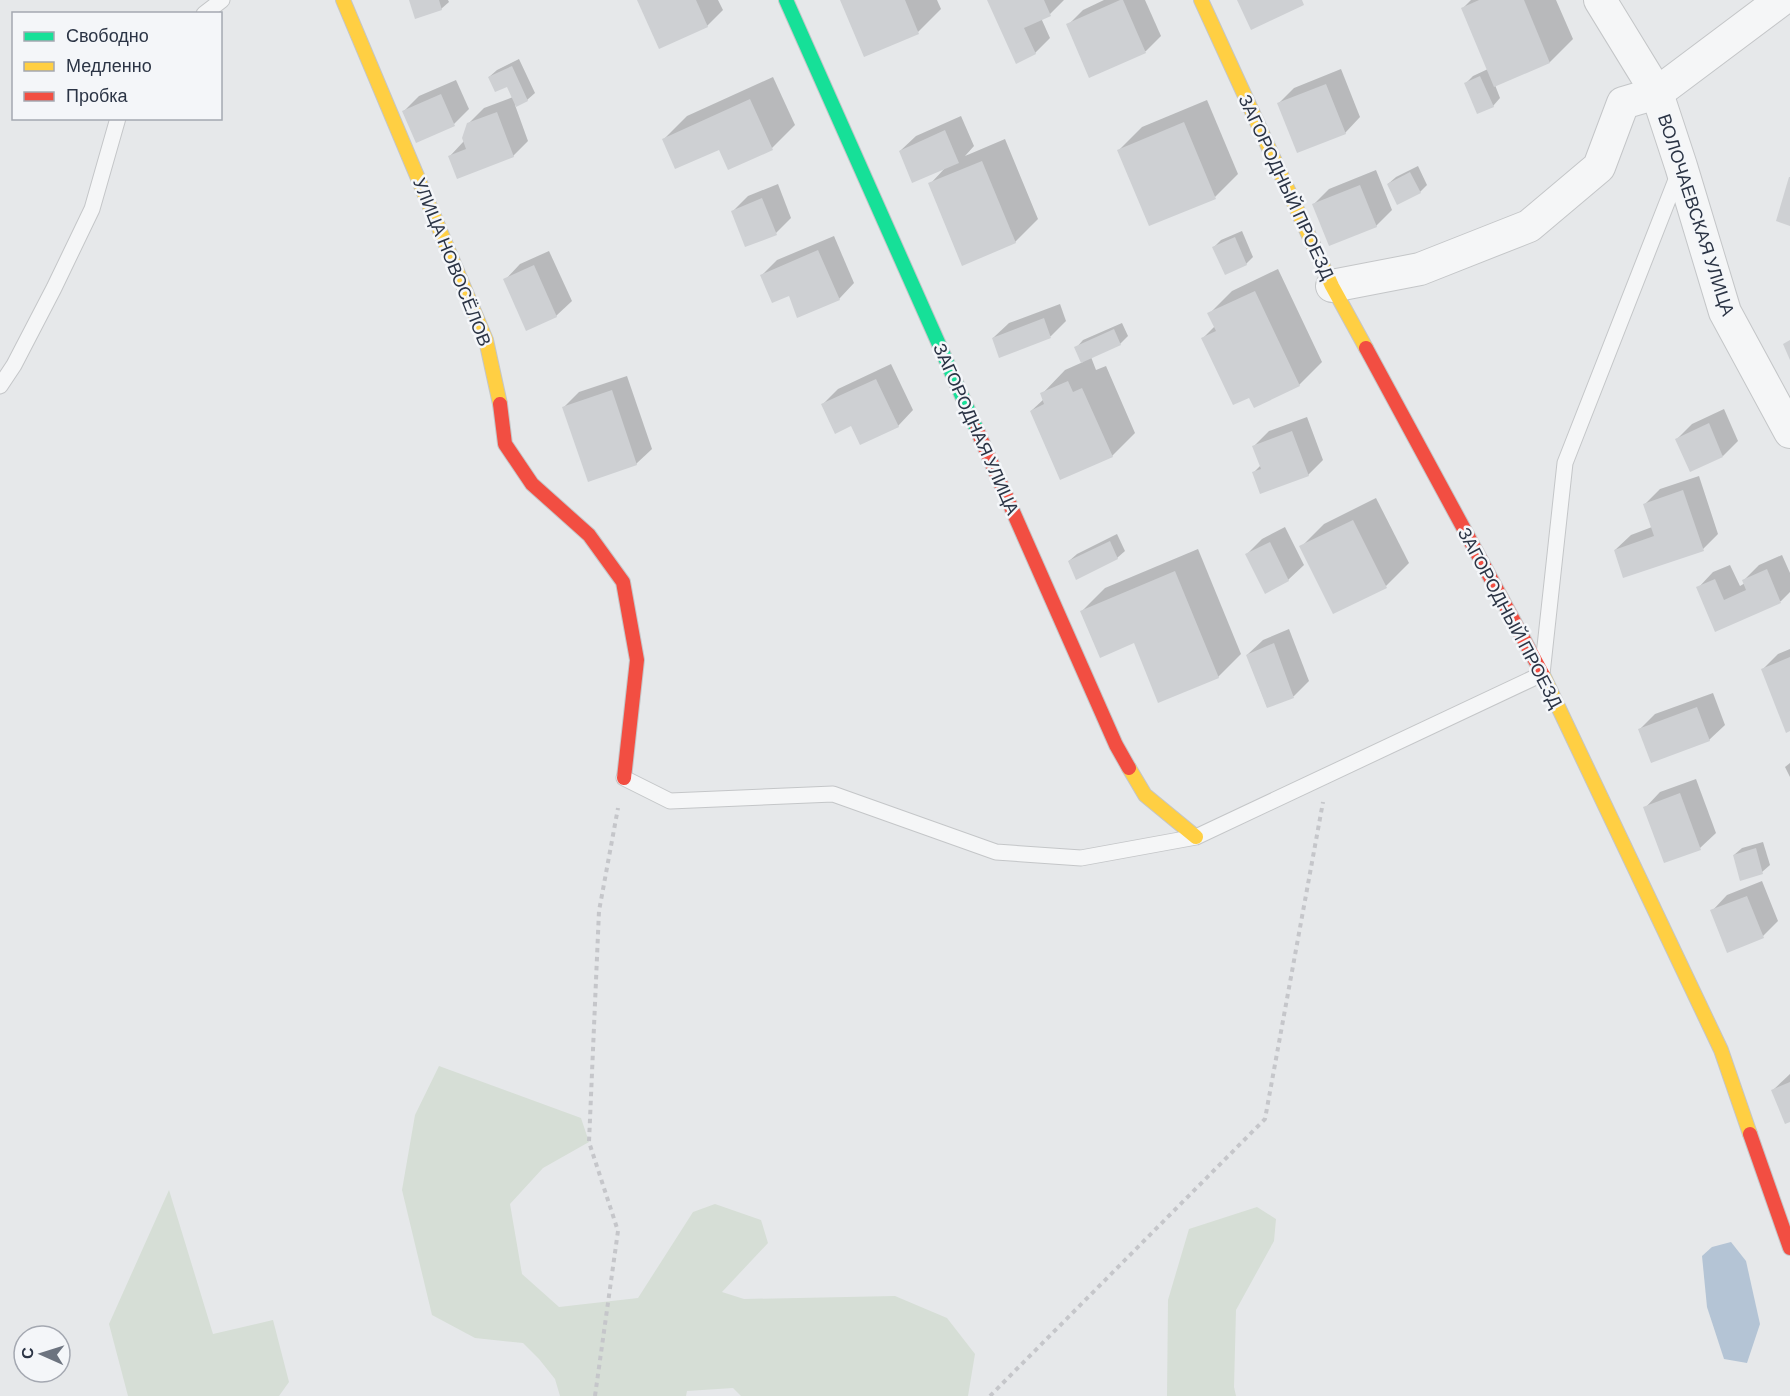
<svg xmlns="http://www.w3.org/2000/svg" width="1790" height="1396" viewBox="0 0 1790 1396" font-family="Barlow,sans-serif">
<style>
.green{fill:#d6ded6}
.water{fill:#b4c4d5}
.shadow{fill:#0003}
.building{fill:#ced0d3}
.lines{fill:none;stroke-linecap:round;stroke-linejoin:round}
.lane-casing{stroke:#c4c6c8;stroke-width:17}
.street-casing{stroke:#c4c6c8;stroke-width:34}
.fast-casing{stroke:#c4c6c8;stroke-width:16}
.slow-casing{stroke:#c4c6c8;stroke-width:16}
.jam-casing{stroke:#c4c6c8;stroke-width:16}
.path{stroke:#c5c6ca;stroke-width:4;stroke-dasharray:4.5 4.5;stroke-linecap:butt}
.lane{stroke:#f5f6f7;stroke-width:15}
.street{stroke:#f5f6f7;stroke-width:32}
.fast{stroke:#16e098;stroke-width:14}
.slow{stroke:#ffcf43;stroke-width:14}
.jam{stroke:#f24e42;stroke-width:14}
.labels{text-anchor:middle;stroke-width:5;stroke-linejoin:round;paint-order:stroke}
.street-label{font-size:18px;fill:#2b3445;stroke:#f4f6f9}
</style>
<rect width="100%" height="100%" fill="#e6e8ea"/>
<g class="green">
<polygon points="439,1066 581,1118 589,1142 543,1168 510,1204 522,1274 559,1307 638,1298 693,1212 715,1204 761,1220 768,1243 722,1292 744,1299 895,1296 947,1318 975,1354 968,1396 741,1396 733,1388 687,1391 686,1396 560,1396 555,1379 539,1359 523,1343 475,1338 432,1315 402,1190 415,1115"/>
<polygon points="169,1190 213,1334 273,1320 289,1382 279,1396 128,1396 109,1324"/>
<polygon points="1257,1207 1276,1219 1274,1241 1236,1310 1234,1387 1236,1396 1167,1396 1168,1300 1189,1229"/>
</g>
<polygon class="water" points="1731,1242 1746,1261 1760,1324 1747,1363 1724,1359 1707,1307 1702,1256 1712,1247"/>
<g class="shadow">
<polygon points="411,0 448,0 449,2 441,9"/>
<polygon points="638,0 718,0 723,10 707,26"/>
<polygon points="841,0 937,0 941,9 918,32"/>
<polygon points="989,0 1064,0 1050,14 1041,18 1050,38 1035,53"/>
<polygon points="1104,0 1145,0 1161,36 1146,51 1090,76 1068,25 1083,10"/>
<polygon points="1471,0 1556,0 1573,39 1550,62 1495,85 1500,98 1493,106 1466,83 1473,76 1488,69 1463,8"/>
<polygon points="519,59 535,93 527,100 515,105 528,141 513,156 450,156 464,141 468,124 484,108 513,97 508,85 489,77 497,70"/>
<polygon points="1341,69 1360,117 1345,133 1279,103 1294,88"/>
<polygon points="773,77 795,125 772,148 720,148 664,139 687,116"/>
<polygon points="456,80 469,109 454,124 404,111 419,96"/>
<polygon points="1207,100 1238,174 1215,197 1119,150 1142,127"/>
<polygon points="961,116 974,146 965,156 1005,139 1038,219 1015,242 930,184 946,167 900,151 916,136"/>
<polygon points="1418,166 1427,185 1420,192 1388,184 1396,177"/>
<polygon points="1376,170 1392,210 1376,226 1314,204 1329,189"/>
<polygon points="778,184 791,218 776,233 733,211 748,196"/>
<polygon points="1242,231 1253,257 1246,264 1214,247 1221,240"/>
<polygon points="834,236 854,283 839,299 789,294 762,275 777,260"/>
<polygon points="549,251 572,301 556,316 505,280 520,264"/>
<polygon points="1278,269 1322,362 1299,385 1249,396 1203,338 1215,326 1209,314 1232,291"/>
<polygon points="1060,304 1066,321 1051,336 1000,356 993,338 1009,323"/>
<polygon points="1122,323 1128,336 1120,344 1091,357 1096,370 1106,366 1135,433 1112,456 1031,411 1044,399 1042,394 1065,370 1083,362 1076,348 1083,340"/>
<polygon points="891,364 913,410 898,426 852,424 823,404 838,389"/>
<polygon points="627,376 652,449 636,464 564,407 579,392"/>
<polygon points="1724,409 1738,441 1723,456 1677,439 1692,424"/>
<polygon points="1307,417 1323,460 1308,475 1254,472 1261,465 1254,446 1269,431"/>
<polygon points="1699,476 1718,534 1703,549 1615,550 1631,535 1652,527 1645,504 1660,489"/>
<polygon points="1376,498 1409,563 1386,586 1301,547 1324,524"/>
<polygon points="1285,527 1304,565 1288,580 1247,554 1262,539"/>
<polygon points="1117,534 1125,551 1117,558 1069,561 1077,554"/>
<polygon points="1198,549 1241,654 1218,677 1134,641 1082,611 1105,588"/>
<polygon points="1782,555 1790,573 1790,592 1781,601 1716,630 1698,588 1713,572 1730,565 1740,586 1745,583 1744,580 1759,565"/>
<polygon points="1289,629 1309,681 1294,696 1267,707 1247,655 1263,640"/>
<polygon points="1790,649 1790,730 1763,669 1778,654"/>
<polygon points="1713,693 1725,725 1709,740 1640,729 1655,714"/>
<polygon points="1790,763 1790,777 1785,767"/>
<polygon points="1696,779 1716,833 1700,848 1665,861 1645,808 1660,792"/>
<polygon points="1763,842 1770,865 1762,872 1734,855 1742,848"/>
<polygon points="1762,881 1778,921 1763,936 1712,911 1727,895"/>
<polygon points="1790,1074 1790,1120 1773,1090"/>
</g>
<g class="building">
<polygon points="409,0 439,0 442,10 415,19"/>
<polygon points="637,0 696,0 708,27 659,49"/>
<polygon points="840,0 905,0 919,34 864,57"/>
<polygon points="987,0 1044,0 1051,16 1024,28 1036,54 1016,64"/>
<polygon points="1120,0 1123,0 1146,53 1089,78 1066,24"/>
<polygon points="1237,0 1302,0 1304,5 1251,30"/>
<polygon points="1479,0 1524,0 1550,63 1494,87 1461,8"/>
<polygon points="512,66 528,101 516,107 507,87 495,92 488,77"/>
<polygon points="1480,76 1494,107 1477,114 1464,83"/>
<polygon points="1326,84 1346,134 1297,153 1277,103"/>
<polygon points="441,94 455,126 416,143 402,111"/>
<polygon points="750,99 773,150 728,170 719,150 675,169 662,139"/>
<polygon points="497,112 514,157 457,179 448,156 466,149 462,138 467,123"/>
<polygon points="1184,122 1216,199 1149,226 1117,150"/>
<polygon points="945,130 959,163 912,183 899,151"/>
<polygon points="982,161 1016,243 962,266 928,183"/>
<polygon points="1410,172 1421,193 1397,205 1387,184"/>
<polygon points="1789,177 1790,177 1790,226 1776,221"/>
<polygon points="1360,185 1377,227 1329,246 1312,204"/>
<polygon points="762,198 777,235 745,247 731,211"/>
<polygon points="1235,237 1247,265 1225,275 1212,247"/>
<polygon points="818,250 840,300 797,318 789,296 772,303 760,275"/>
<polygon points="534,265 557,317 526,331 503,279"/>
<polygon points="1255,291 1300,386 1254,408 1249,398 1233,405 1201,338 1216,331 1207,313"/>
<polygon points="1044,318 1051,338 999,358 992,338"/>
<polygon points="1114,329 1121,345 1081,363 1074,347"/>
<polygon points="1790,340 1790,360 1783,344"/>
<polygon points="876,379 899,427 860,445 851,426 835,434 821,404"/>
<polygon points="1068,381 1073,392 1082,388 1113,457 1060,480 1030,411 1044,404 1040,393"/>
<polygon points="612,390 637,465 588,482 562,407"/>
<polygon points="1709,423 1723,457 1690,472 1675,439"/>
<polygon points="1292,431 1309,476 1260,494 1252,472 1261,469 1252,446"/>
<polygon points="1683,490 1704,551 1623,578 1614,550 1654,536 1643,504"/>
<polygon points="1353,520 1387,588 1333,614 1299,546"/>
<polygon points="1110,541 1118,559 1076,580 1068,561"/>
<polygon points="1270,542 1289,581 1265,594 1245,554"/>
<polygon points="1767,569 1781,603 1715,632 1696,587 1715,579 1724,600 1746,590 1742,580"/>
<polygon points="1175,571 1219,678 1158,703 1134,643 1100,658 1080,611"/>
<polygon points="1274,643 1294,698 1267,708 1246,655"/>
<polygon points="1790,657 1790,731 1786,733 1761,669"/>
<polygon points="1697,707 1710,741 1651,763 1638,729"/>
<polygon points="1680,793 1701,850 1664,863 1643,807"/>
<polygon points="1756,848 1763,874 1740,881 1733,855"/>
<polygon points="1747,896 1764,938 1727,953 1710,910"/>
<polygon points="1790,1082 1790,1122 1785,1124 1771,1090"/>
</g>
<g class="lines">
<g class="lane-casing">
<g id="lane">
<polyline points="204,14 222,0"/>
<polyline points="0,386 14,365 54,288 92,209 118,118"/>
<polyline points="624,778 670,801 833,794 996,852 1081,858 1196,837 1542,674 1565,463 1679,172"/>
</g>
</g>
<g class="street-casing">
<g id="street">
<polyline points="1600,0 1657,93 1681,166 1725,312 1790,432"/>
<polyline points="1332,286 1420,269 1529,226 1599,167 1623,103 1657,93 1781,0"/>
</g>
</g>
<g class="fast-casing">
<polyline id="fast" points="786,0 977,430"/>
</g>
<g class="slow-casing">
<g id="slow">
<polyline points="343,0 486,340 500,404"/>
<polyline points="1201,0 1332,286 1366,348"/>
<polyline points="1543,675 1721,1050 1750,1134"/>
<polyline points="1129,768 1145,795 1196,837"/>
</g>
</g>
<g class="jam-casing">
<g id="jam">
<polyline points="1366,348 1543,675"/>
<polyline points="500,404 505,444 532,484 589,535 623,582 637,660 624,778"/>
<polyline points="977,430 1116,745 1129,768"/>
<polyline points="1750,1134 1790,1248"/>
</g>
</g>
<g class="path">
<polyline points="595,1396 618,1231 589,1142 599,911 618,808"/>
<polyline points="990,1396 1265,1119 1323,802"/>
</g>
<use href="#lane" class="lane"/>
<use href="#street" class="street"/>
<use href="#fast" class="fast"/>
<use href="#slow" class="slow"/>
<use href="#jam" class="jam"/>
</g>
<g class="labels">
<g class="street-label">
<text transform="translate(1286 187) rotate(65)" y="6">ЗАГОРОДНЫЙ ПРОЕЗД</text>
<text transform="translate(1696 215) rotate(72)" y="6">ВОЛОЧАЕВСКАЯ УЛИЦА</text>
<text transform="translate(452 262) rotate(68)" y="6">УЛИЦА НОВОСЁЛОВ</text>
<text transform="translate(976 429) rotate(66)" y="6">ЗАГОРОДНАЯ УЛИЦА</text>
<text transform="translate(1510 618) rotate(62)" y="6">ЗАГОРОДНЫЙ ПРОЕЗД</text>
</g>
</g>
<rect x="12" y="12" width="210" height="108" fill="#f4f6f9" stroke="#a4a8b1" stroke-width="1.5"/>
<rect x="24" y="32" width="30" height="9" fill="#16e098" stroke="#a4a8b1" stroke-width="1.5"/>
<text x="66" y="42" font-size="18" fill="#2b3445">Свободно</text>
<rect x="24" y="62" width="30" height="9" fill="#ffcf43" stroke="#a4a8b1" stroke-width="1.5"/>
<text x="66" y="72" font-size="18" fill="#2b3445">Медленно</text>
<rect x="24" y="92" width="30" height="9" fill="#f24e42" stroke="#a4a8b1" stroke-width="1.5"/>
<text x="66" y="102" font-size="18" fill="#2b3445">Пробка</text>
<g transform="translate(42 1354) rotate(273)"><circle r="28" fill="#f4f6f9" stroke="#a4a8b1" stroke-width="1.5"/>
<path d="M0-4.5L10 22L0 15L-10 22Z" fill="#6c737f"/>
<text y="-9" font-size="16" font-weight="bold" text-anchor="middle" fill="#2b3445">С</text>
</g>
</svg>
